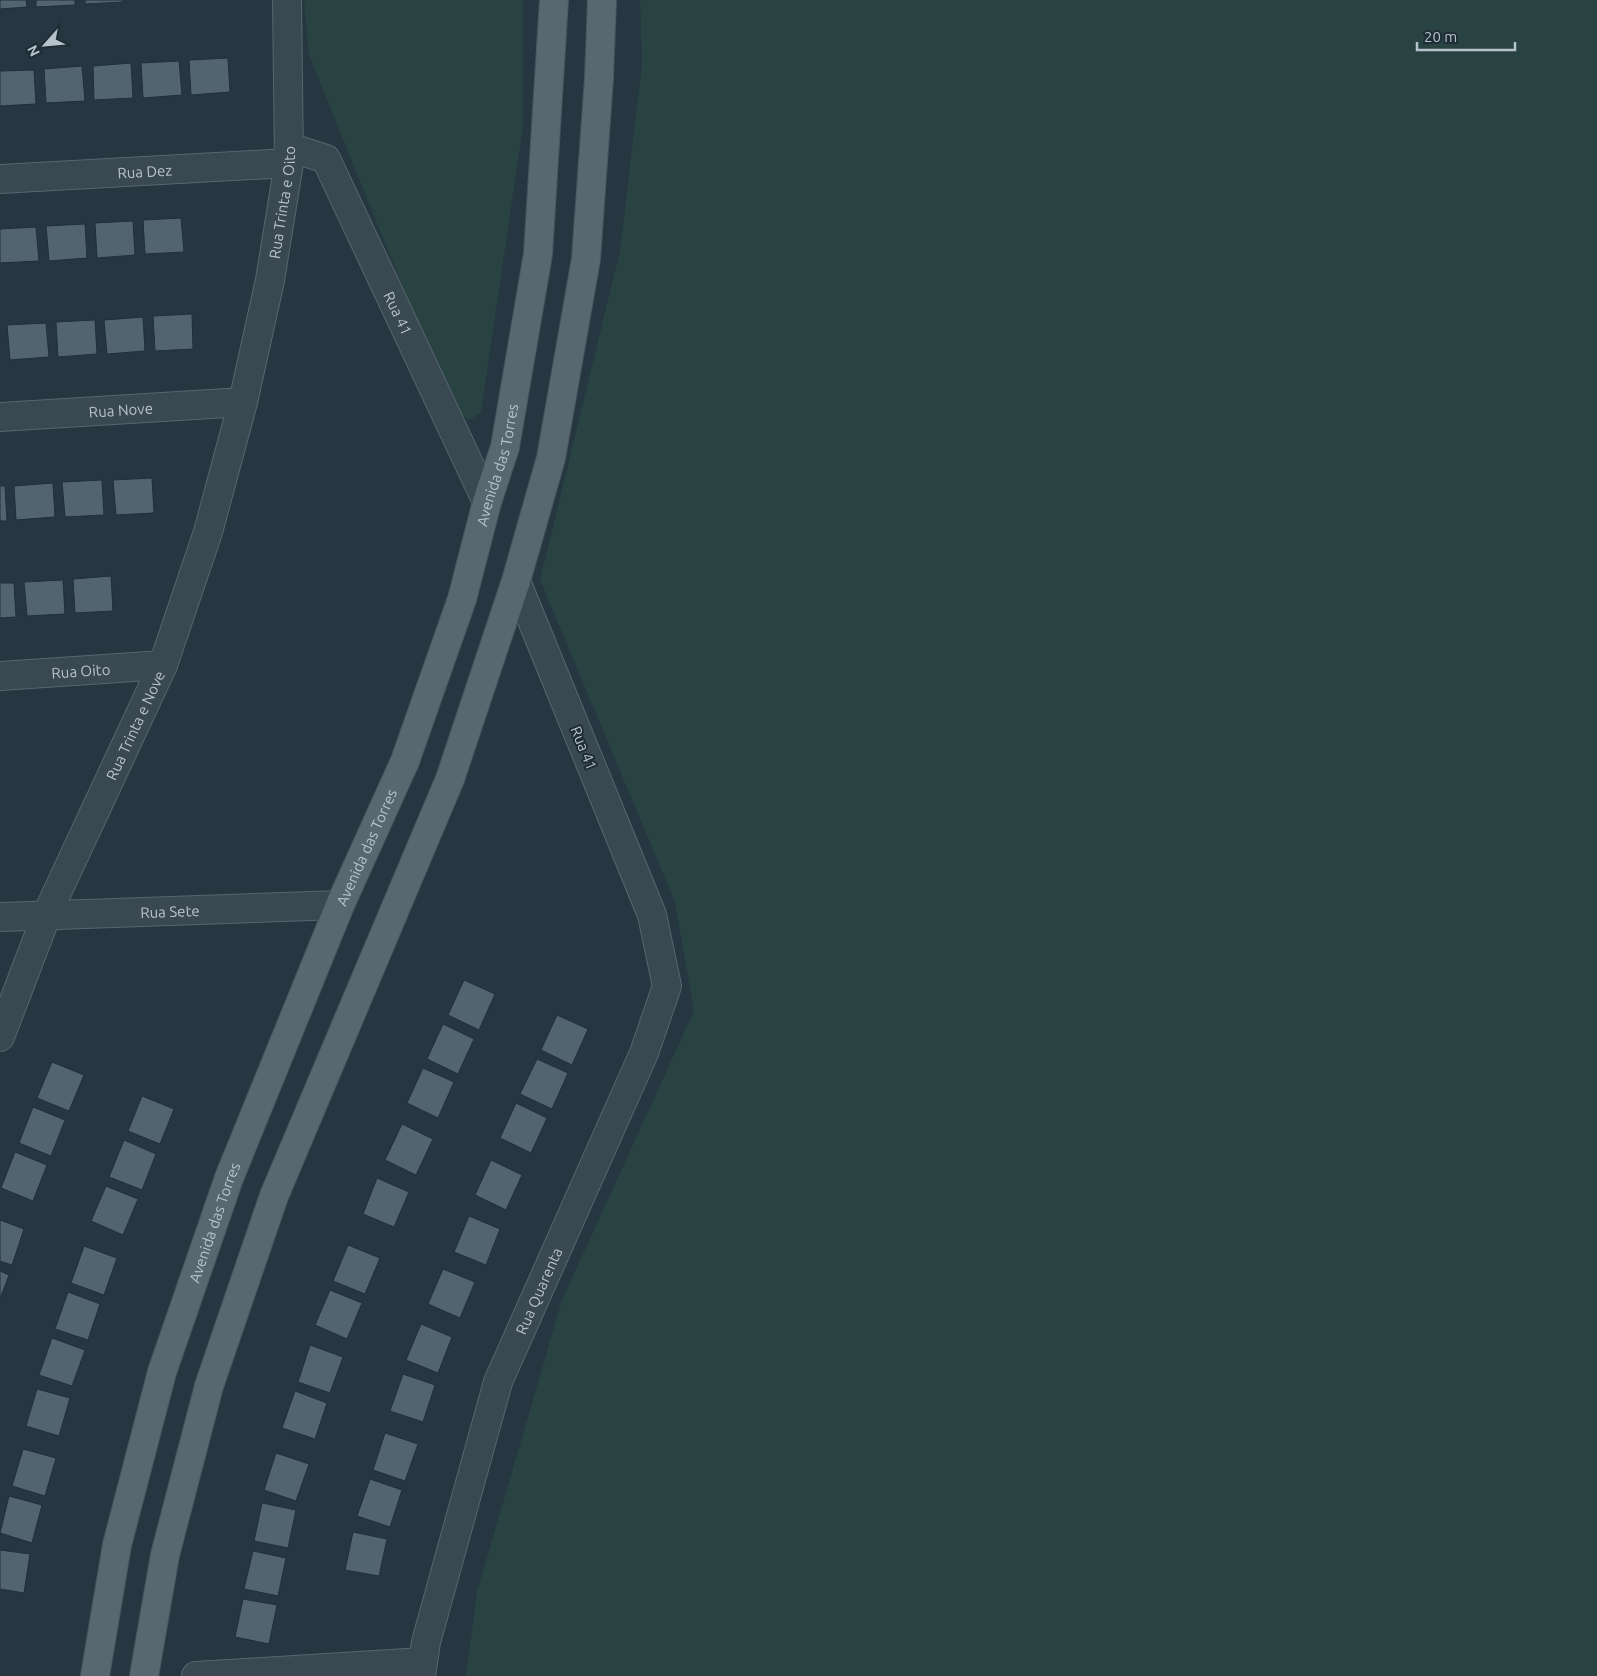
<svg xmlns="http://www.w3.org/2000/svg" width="1597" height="1676" viewBox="0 0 1597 1676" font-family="Ubuntu,sans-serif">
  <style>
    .green { fill: #284341 }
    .building { fill: #51646f; stroke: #212f39 }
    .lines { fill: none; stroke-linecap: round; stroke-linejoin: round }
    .minor-casing { stroke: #58666f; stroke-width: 30 }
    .major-casing { stroke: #47545e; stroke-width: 30 }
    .minor { stroke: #3a4852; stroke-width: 28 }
    .major { stroke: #586871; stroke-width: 28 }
    .labels { text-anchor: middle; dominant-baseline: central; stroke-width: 4; stroke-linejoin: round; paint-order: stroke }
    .street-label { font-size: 15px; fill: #b7c3cc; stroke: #1f2d37 }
  </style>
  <rect width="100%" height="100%" fill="#263742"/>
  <path class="green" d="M304,0H523V126L481,412L470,420L453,411L309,55Z
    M640,0H1597V1676H466L477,1592L562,1300L694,1011L675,902L540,580L620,251L642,64Z"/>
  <path class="building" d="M0,0H26L27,7L0,9Z
    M36,0H75V5L36,7Z
    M85,0H123V2L85,4Z
    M228,58L230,92L191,95L189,60Z
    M179,61L182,95L143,98L141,63Z
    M131,63L133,98L94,100L93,66Z
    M82,66L85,101L46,103L44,69Z
    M34,70L36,104L0,106V71Z
    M181,218L184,252L145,254L143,220Z
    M133,221L135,255L97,258L95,223Z
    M85,224L87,258L49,261L46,226Z
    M36,227L39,261L0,263V229Z
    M192,314L193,349L155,351L153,316Z
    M143,317L145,351L107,354L104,320Z
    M95,320L97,354L58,357L56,322Z
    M46,323L49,357L10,360L7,325Z
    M152,478L154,513L116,515L113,480Z
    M102,480L104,515L65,517L62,482Z
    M53,483L55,517L16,520L14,486Z
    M0,486H5L7,521H0Z
    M111,576L113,611L75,613L73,579Z
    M63,580L65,614L27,616L24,582Z
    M0,583H14L16,617L0,618Z
    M464,980L495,994L479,1030L448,1015Z
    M557,1015L588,1029L572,1065L541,1050Z
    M443,1024L474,1039L458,1074L427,1059Z
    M537,1059L568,1073L552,1109L520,1094Z
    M52,1062L84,1075L69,1111L37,1098Z
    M423,1068L454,1082L438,1118L407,1103Z
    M142,1096L174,1109L160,1144L128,1131Z
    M516,1103L547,1118L531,1153L500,1138Z
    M33,1107L65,1120L51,1156L19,1143Z
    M402,1124L433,1139L416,1175L385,1160Z
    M124,1140L156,1154L142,1190L109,1177Z
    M15,1152L47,1165L33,1201L1,1188Z
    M491,1160L522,1175L506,1210L475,1195Z
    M377,1178L409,1192L394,1227L363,1214Z
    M106,1186L138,1199L123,1235L91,1221Z
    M469,1216L500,1229L486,1265L454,1252Z
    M0,1220L24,1229L12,1265L0,1261Z
    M348,1245L380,1258L365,1294L333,1281Z
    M84,1246L117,1258L104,1295L71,1283Z
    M443,1269L475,1282L460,1318L428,1304Z
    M0,1271L9,1275L0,1299Z
    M330,1290L362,1303L347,1339L315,1325Z
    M68,1292L100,1304L88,1340L55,1329Z
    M421,1324L452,1337L438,1373L406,1360Z
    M52,1338L85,1350L72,1386L39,1375Z
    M310,1345L343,1357L330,1393L298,1382Z
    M403,1374L435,1385L423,1422L390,1411Z
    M37,1389L70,1398L59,1436L26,1426Z
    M295,1391L327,1403L315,1439L282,1428Z
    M385,1433L418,1444L405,1481L373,1470Z
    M23,1449L56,1458L45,1496L12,1486Z
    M276,1453L309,1464L296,1501L264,1490Z
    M370,1479L402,1490L390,1527L357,1516Z
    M9,1496L42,1505L32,1543L0,1533Z
    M262,1503L296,1510L288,1548L254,1541Z
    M353,1532L387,1539L379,1576L345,1570Z
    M0,1550L30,1554L24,1593L0,1589Z
    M253,1551L286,1558L278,1596L244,1589Z
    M243,1599L277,1605L269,1644L235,1637Z"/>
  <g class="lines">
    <g class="minor-casing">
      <g id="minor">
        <path id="s1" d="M289,147L326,159L487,502"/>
        <path id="s2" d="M0,179L289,163"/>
        <path id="s3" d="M0,417L243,402"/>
        <path id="s4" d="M0,676L163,665"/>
        <path id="s5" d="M0,917L340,905"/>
        <path id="s6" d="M0,1037L47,914L163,665L208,532L243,402L270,280L289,163L287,0"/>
        <path d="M196,1676L423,1662"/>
        <path id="s7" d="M421,1676L426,1642L498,1382L644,1053L667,986L652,915L516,581"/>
      </g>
    </g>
    <g class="major-casing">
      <g id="major">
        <path id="s8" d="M95,1676L117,1545L162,1372L229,1178L340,905L405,761L462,599L487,502L505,447L538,254L554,0"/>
        <path d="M144,1676L165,1555L209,1386L274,1196L450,779L516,581L551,458L586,259L599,78L602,0"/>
      </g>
    </g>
    <use href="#minor" class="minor"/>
    <use href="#major" class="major"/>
  </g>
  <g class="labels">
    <g class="street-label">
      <text stroke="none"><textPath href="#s2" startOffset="145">Rua Dez</textPath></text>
      <text stroke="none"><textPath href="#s6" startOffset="885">Rua Trinta e Oito</textPath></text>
      <text stroke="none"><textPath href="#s1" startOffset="209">Rua 41</textPath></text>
      <text stroke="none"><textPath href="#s3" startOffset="121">Rua Nove</textPath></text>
      <text stroke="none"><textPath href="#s8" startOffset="1280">Avenida das Torres</textPath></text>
      <text stroke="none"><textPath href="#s4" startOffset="81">Rua Oito</textPath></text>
      <text stroke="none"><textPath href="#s6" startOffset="340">Rua Trinta e Nove</textPath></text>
      <text transform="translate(584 748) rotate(68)">Rua 41</text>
      <text stroke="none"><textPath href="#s8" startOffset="875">Avenida das Torres</textPath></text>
      <text stroke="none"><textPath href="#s5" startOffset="170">Rua Sete</textPath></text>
      <text stroke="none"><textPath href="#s8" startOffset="470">Avenida das Torres</textPath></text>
      <text stroke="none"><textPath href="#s7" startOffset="404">Rua Quarenta</textPath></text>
    </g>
  </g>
  <g transform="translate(45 45) rotate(243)" stroke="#1f2d37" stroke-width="4" paint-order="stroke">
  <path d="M0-4L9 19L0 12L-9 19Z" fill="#b7c3cc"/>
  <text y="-8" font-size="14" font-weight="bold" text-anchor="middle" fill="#b7c3cc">N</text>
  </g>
  <path d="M1417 42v8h98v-8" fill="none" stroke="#b7c3cc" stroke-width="2.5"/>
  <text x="1424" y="42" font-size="15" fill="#b7c3cc" stroke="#1f2d37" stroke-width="4" paint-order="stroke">20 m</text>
</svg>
